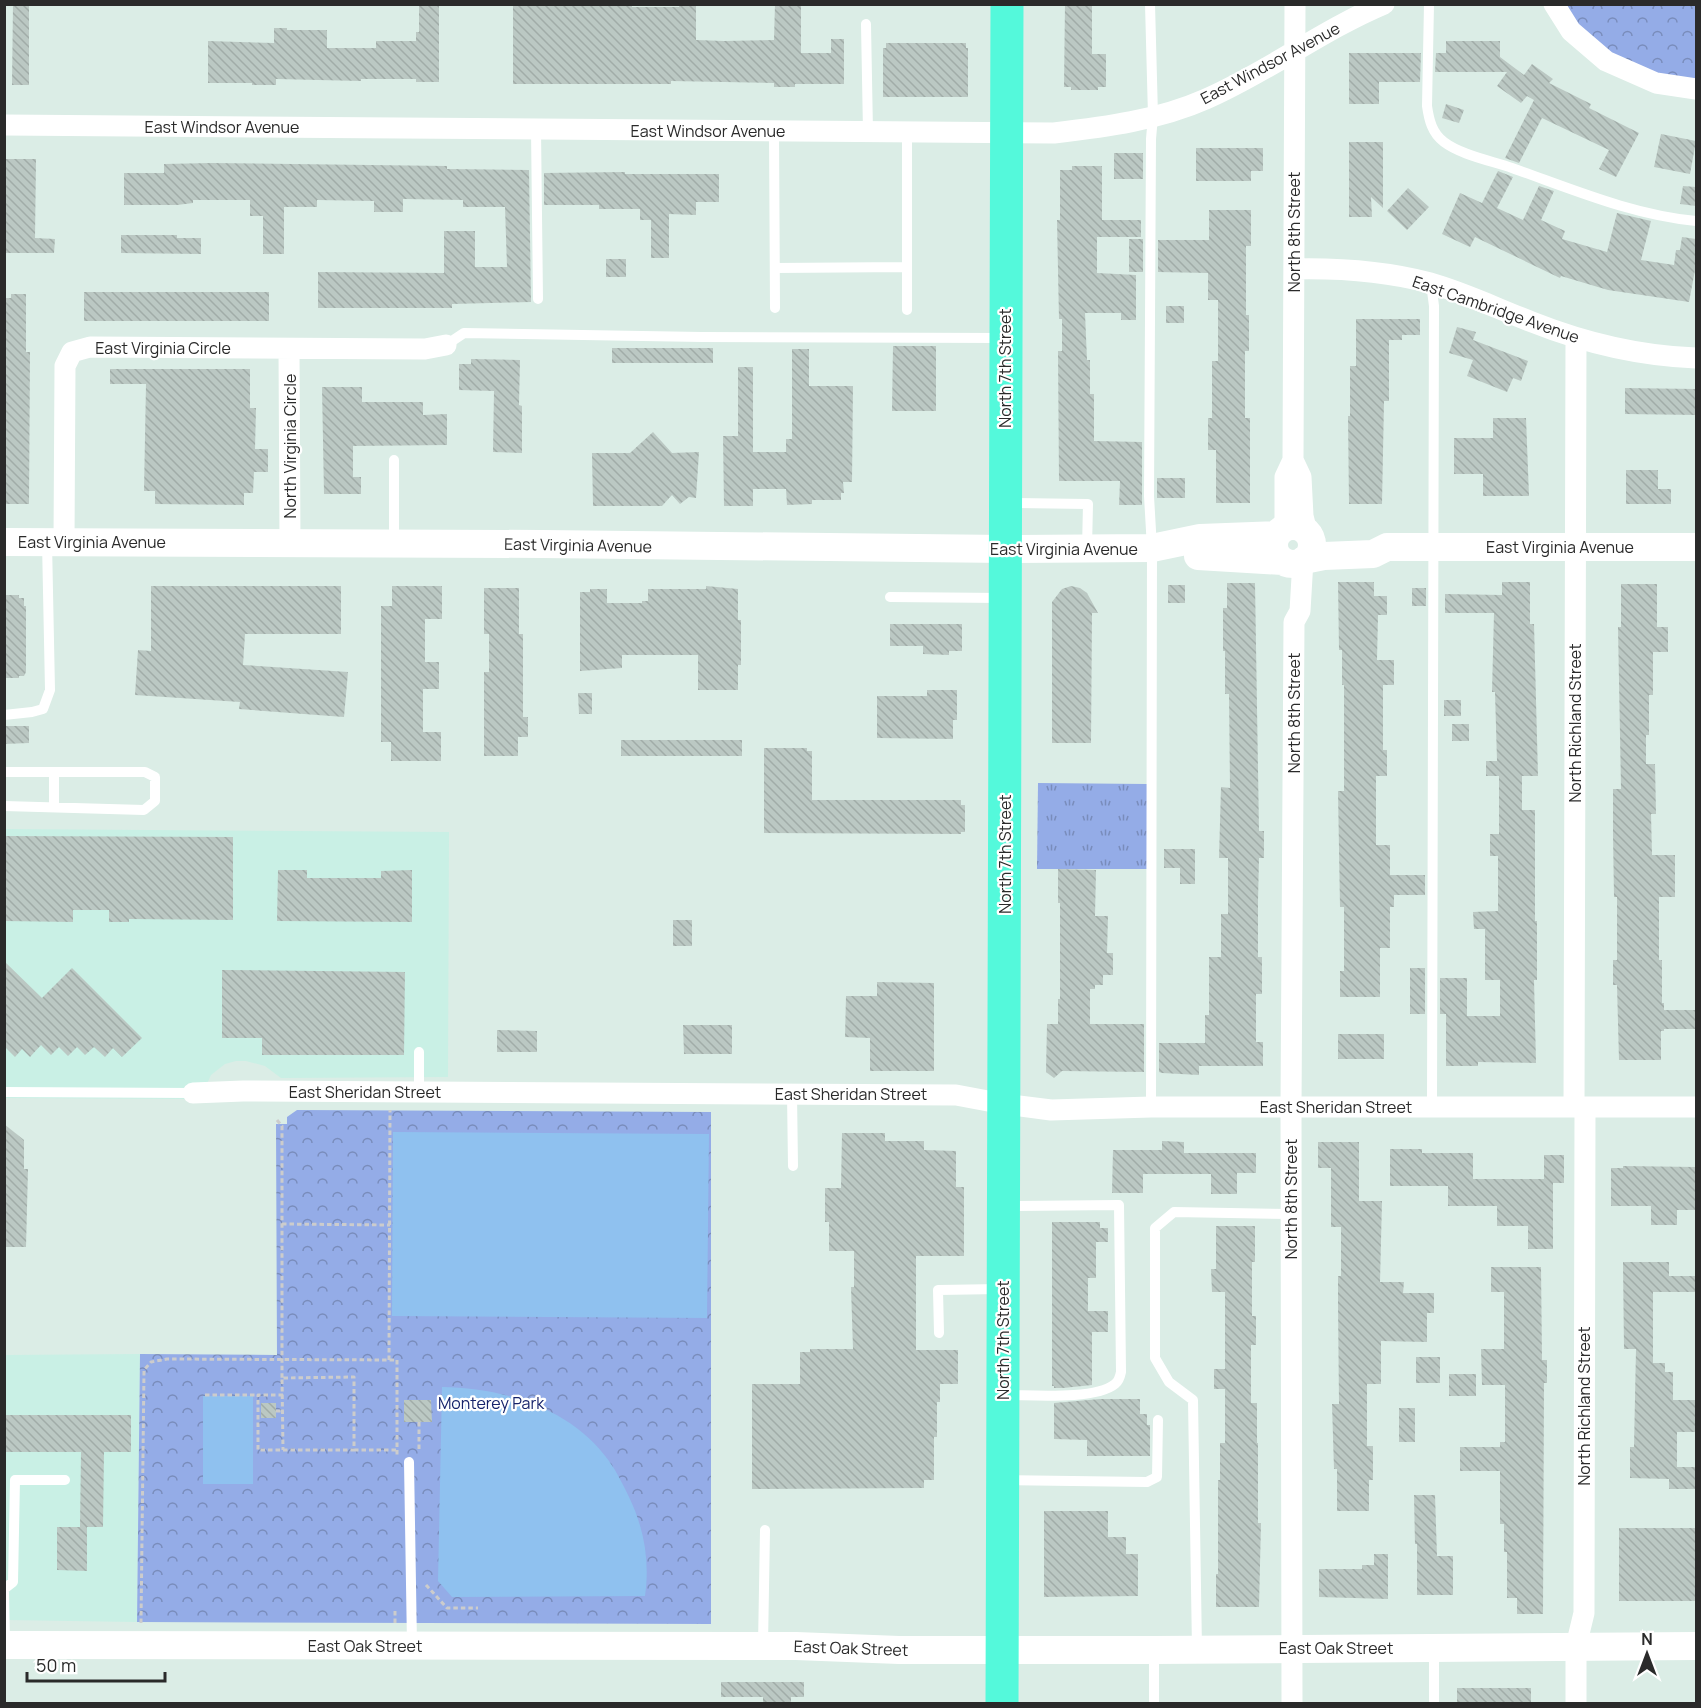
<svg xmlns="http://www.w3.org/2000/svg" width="1701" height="1708" viewBox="0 0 1701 1708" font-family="Manrope,sans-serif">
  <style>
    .education { fill: #c9f0e5 }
    .grass { fill: url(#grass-tufts) }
    .park { fill: url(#park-crowns) }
    .pitch { fill: #8fc1ef }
    .building { fill: url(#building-back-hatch) }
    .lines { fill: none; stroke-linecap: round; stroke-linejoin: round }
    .path { stroke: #ccc; stroke-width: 3; stroke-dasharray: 4.5 3; stroke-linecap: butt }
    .lane { stroke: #fff; stroke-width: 10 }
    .street { stroke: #fff; stroke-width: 21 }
    .secondary { stroke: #fff; stroke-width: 28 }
    .primary { stroke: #54f9db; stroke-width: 33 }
    .labels { text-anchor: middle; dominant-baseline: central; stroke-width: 4.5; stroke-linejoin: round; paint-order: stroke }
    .street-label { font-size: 16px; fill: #2a2a2a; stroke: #fff }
    .park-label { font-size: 16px; fill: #16236b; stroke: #fff }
  </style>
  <defs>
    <pattern id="grass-tufts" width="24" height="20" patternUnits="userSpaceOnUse" patternTransform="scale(1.5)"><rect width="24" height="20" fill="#94ace7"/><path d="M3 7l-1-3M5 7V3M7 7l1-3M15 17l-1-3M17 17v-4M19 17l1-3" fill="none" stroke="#798cbb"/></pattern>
    <pattern id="park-crowns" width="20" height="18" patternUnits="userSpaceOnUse" patternTransform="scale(1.5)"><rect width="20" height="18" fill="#94ace7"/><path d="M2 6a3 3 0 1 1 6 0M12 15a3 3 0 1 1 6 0" fill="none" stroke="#798cbb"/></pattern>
    <pattern id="building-back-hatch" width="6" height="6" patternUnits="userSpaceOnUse" patternTransform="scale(1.5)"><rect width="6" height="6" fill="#bbc8c3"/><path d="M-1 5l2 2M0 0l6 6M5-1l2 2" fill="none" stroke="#a1aca8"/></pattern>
  </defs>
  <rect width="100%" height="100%" fill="#dbede6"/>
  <path class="education" d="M5,829L449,832L448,1077L281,1078L265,1066L246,1061H236L225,1064L211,1075L206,1086V1099L5,1098Z
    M140,1354L137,1622L5,1620V1355Z"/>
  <path class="grass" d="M1038,783L1147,784V869H1037Z"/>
  <path class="park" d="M1567,5H1696V81C1656,74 1606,63 1578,30C1572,24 1570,12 1567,5Z
    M297,1110L711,1112V1624L137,1622L140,1354L277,1355L276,1124H287V1117Z"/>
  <path class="pitch" d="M393,1132L709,1134L707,1318L392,1316Z
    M442,1387C504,1388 571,1408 609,1461C617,1472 623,1485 629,1497C644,1528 650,1561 645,1596L452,1597L438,1581Z
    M203,1396H253V1484H203Z"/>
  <path class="building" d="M13,4H29V85H12Z
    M419,4H439V82H416V79H361V81L276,79V85H252V83H208V41L274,43V28H287V30H327V48H376V41H416V32H419Z
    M513,4H632V7H679V4H696V40L724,41L774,40L775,4H801V53H831V39H844V84H795V87H774V83L671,81V84H513Z
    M1065,4H1092V54H1106V87H1098V90H1071V87H1064Z
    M1446,41H1500V57L1524,75L1532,64L1553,79L1549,83L1591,104L1589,108L1639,133L1616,177L1599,169L1609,150L1542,118L1519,163L1505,158L1534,100L1527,96L1521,103L1497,86L1507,72H1435L1436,53H1446Z
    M886,43H966V48H968V97H883V48H886Z
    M1349,53H1421L1420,82H1379V104H1349Z
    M1446,104L1464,110L1459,123L1442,118Z
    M1661,134L1696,141L1690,174L1654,167Z
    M1349,142H1383V208L1371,197L1372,217H1349Z
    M1196,148H1263V171H1251V181H1196Z
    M1114,153H1143V179H1114Z
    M4,159H36L35,238L55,239L54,253H4Z
    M211,163L447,166V169L529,170L531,302L452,304V308H318V272L444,273V231H475V267H507L505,207H463V200L403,199V212H374V201L317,200V207H284V254H263V216H250V200H193V203L177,205H124V173H164V164Z
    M1072,166H1102V220H1141V237H1097V273L1136,275V320H1121V313H1085L1087,360H1090V394H1094V441L1142,442V505H1119L1120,481H1059L1058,351H1062V319H1059L1057,220H1060V170H1072Z
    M1498,171L1513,177L1497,208L1523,220L1539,186L1554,191L1541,220L1565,231L1562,239L1607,252L1617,213L1651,221L1641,260L1674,265L1676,250H1680L1682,237L1696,239V265L1689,302L1608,290L1561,276L1560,278L1475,237L1470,247L1442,234L1460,193L1482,203Z
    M625,172V174H719V202H696V215L669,214V258H651V220H640V209H599V205H544V173Z
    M1683,186L1696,187V206L1680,204Z
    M1408,188L1429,207L1407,230L1387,211Z
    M1209,210H1251V246H1246V315H1249V351H1245V418H1250V503H1216V450H1208V418H1212V361H1218V300H1208V273L1158,272V240H1209Z
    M121,235H177V238H201V254L121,253Z
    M1129,239H1143V272H1129Z
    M606,259H626V277H606Z
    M84,292H269V321H84Z
    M11,294H26V352H30L29,504H4V298H11Z
    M1166,306H1184V323H1166Z
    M1356,319H1420V335H1402V340H1389V401H1384L1382,504H1349L1348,416H1350V366H1356Z
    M1457,327L1476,332L1473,340L1528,361L1521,381L1513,378L1507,392L1467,376L1473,360L1449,353Z
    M893,346H936V411H892Z
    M612,348H713V363H612Z
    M792,349H809V386H853L852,482H843L844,493H841V500H812V504L787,505L786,489H753V506H724L723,436H738V367H753V452H786V439H792Z
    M471,359L520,360L519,405L522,406V453L493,452L494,391L459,390V364H471Z
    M110,369H250V408H256L255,449H268V472H254L253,493H244V505L155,504V491H144L146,384H110Z
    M322,387H362V402H423V415L447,414V445L353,446V477H361V494H324Z
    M1625,388L1696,389V415L1625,414Z
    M1493,418H1526L1529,496H1483V474H1454V438H1493Z
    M653,432L672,453L699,452L696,498L689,497L680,504L672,495L662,506H593L592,453H630Z
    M1626,470H1658V489H1671V504H1626Z
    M1157,478H1185V498H1157Z
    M1338,582H1374V596H1387V615H1378L1377,660H1394V685H1383V750H1387V776H1376V845H1390V875H1425V895H1394V907H1390V948H1380V997H1340V971H1344V907H1340L1338,791H1344V685H1342V650H1339Z
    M1502,582H1530V624H1534L1538,776H1522V810H1535V921H1537V980H1534L1536,1063L1478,1062V1066H1446V1014H1440V978H1467V1016H1500V980H1485V929H1474L1473,912L1498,911V856H1490V834H1499V776H1486V761H1497L1495,692H1492L1494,613H1445V594L1502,595Z
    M1227,583H1255L1259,831H1264V858H1259L1258,901V957H1262V994H1256V1042H1263V1066H1199V1075L1162,1073L1159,1072V1043H1205V1015H1209V957H1221V914H1228V858H1219L1221,787L1230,788L1229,694H1225V651H1223V608H1227Z
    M1621,584H1657V627H1668V652H1653V695H1649V735H1646V764H1655L1656,814H1651L1652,855H1675V897H1659V960H1662V1003H1664V1010H1696V1029H1664V1031H1661V1060H1619L1617,985H1613V960H1617V897H1614L1613,834V789H1621L1618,627H1621Z
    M1168,585H1185V603H1168Z
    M151,586H341V634H245L243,665L348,672L344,717L239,709L240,702L135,695L138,650L151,651Z
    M392,586H442V619H425V662H439V689H423V732H441V761H391V742H381V606H392Z
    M706,586L738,589V620H741V665H738V690H698V655H622V668L580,671V592H590V589H607V603H642V601H648V589H706Z
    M1071,586L1080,588L1087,593L1098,613H1092L1091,743H1052V602L1062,589Z
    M484,588H519V634H523V717H528V737H518V756H484V672H489V634H484Z
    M1412,588H1426V606H1412Z
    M4,595H19V598H24V606H26V672L24,676H19V678H4Z
    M890,624H962V651H949V655L923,654V646H890Z
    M927,690H957V720H953V739L877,738V696H927Z
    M578,693H592V714H579Z
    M1444,700H1461V716H1444Z
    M1452,724H1469V741H1452Z
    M4,726H29V743L4,744Z
    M621,740H742V756H621Z
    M764,748H807V751H812V800H961V805H965V832H961V834L764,833Z
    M4,836L233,837V920L129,919V922H109V910H73V922L4,921Z
    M1164,849H1195V884H1180V868H1164Z
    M1058,869L1096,870L1095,916H1108L1107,953H1113V975H1103V985H1095V989H1090V1024H1144V1072L1062,1071L1054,1078L1046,1072L1047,1024H1058V999H1060V903H1058Z
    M278,870H307V878H381V871L412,870V922L277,921Z
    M673,920H692V946H673Z
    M4,961L42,998L72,968L142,1038L122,1057L113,1048L105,1057L94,1047L85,1055L77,1047L68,1056L59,1047L51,1055L41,1045L30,1057L22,1049L15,1057L4,1046Z
    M1410,968H1425V1014H1410Z
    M222,970L405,972L404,1055H262V1038H222Z
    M877,982L934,983V1071H870V1038L845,1037L846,996H877Z
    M683,1025H732V1054H684Z
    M497,1030L537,1031V1052H497Z
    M1338,1034H1384V1059H1338Z
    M4,1124L24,1140V1169H28L26,1247H4Z
    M842,1133H885V1141H924V1150L956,1151V1187H964V1256H916V1350H958V1384H940V1402H937V1437H934V1480H924V1488L752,1489V1384H800V1352H810V1349H853L851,1287H854V1251H829V1222H825V1188H841Z
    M1162,1141L1184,1142V1153H1256V1173H1237V1194H1211V1174H1143V1193H1112L1113,1150H1162Z
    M1318,1142H1359V1201H1382L1380,1282H1404L1403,1293H1434V1313H1427V1342L1381,1341V1384H1367V1446H1373V1480H1369V1511H1337V1469H1334L1332,1404H1339L1338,1303V1276H1341V1227H1331V1168H1318Z
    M1390,1149H1422V1153H1473V1179H1544V1155H1564V1183H1553V1249H1528V1226H1497V1206H1448V1186H1390Z
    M1623,1166L1696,1167V1210H1677V1225H1651V1206H1611V1168H1623Z
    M1052,1222H1100V1228H1108V1242H1096V1278H1088V1311H1108V1332H1092V1385L1063,1388H1054V1386H1052Z
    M1216,1226H1255V1262H1252V1316H1256V1345H1251V1403H1257V1443H1258V1523H1261L1259,1607H1216V1574H1218V1480H1220V1443H1225V1389H1214V1369H1225V1292H1212L1211,1269H1216Z
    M1623,1262H1669V1276H1696V1292H1653V1363H1665V1372H1673V1400H1696V1432H1677V1467H1696V1489H1669V1479L1630,1478V1447H1634L1636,1349H1624Z
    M1491,1267H1541L1542,1360H1547V1383H1544L1543,1614H1517V1598H1507V1552H1504V1524H1500V1471H1460V1447H1500V1442H1505V1385H1482L1481,1349H1504V1292H1491Z
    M1416,1357H1440V1383H1416Z
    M1449,1374H1476V1396H1449Z
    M1100,1399H1140V1414H1147V1425H1150V1456H1087V1440L1054,1439V1403Z
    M404,1400H431L432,1422H404Z
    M261,1403H276V1418H261Z
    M1399,1408H1415V1442H1399Z
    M4,1415H131V1452H104L103,1527H80L81,1452H4Z
    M1414,1495H1435L1437,1556H1453V1595H1417V1544H1415Z
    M1044,1511H1108V1537H1126V1554H1138V1596L1044,1597Z
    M57,1527H87V1571L57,1570Z
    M1619,1528H1696V1601H1619Z
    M1374,1554H1388V1599L1319,1597V1569H1362V1565H1374Z
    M721,1682H804V1697H791V1704H763V1697H721Z
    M1457,1688H1531V1704H1457Z"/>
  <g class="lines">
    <path class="path" d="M277,1120L282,1126V1378
      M282,1224L390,1225
      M389,1360L390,1110
      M205,1395H258
      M283,1395H258V1450H354V1377L282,1378L283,1450
      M276,1411H283
      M419,1422V1451
      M354,1450H397
      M426,1585L447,1608H478
      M141,1623L144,1370L151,1362L167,1359L397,1360V1455
      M395,1623V1609"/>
    <path class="lane" d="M1150,4L1153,116L1151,139L1149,496L1152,548L1151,1107
      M1429,4L1427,106C1429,120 1432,133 1444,142C1461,155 1492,161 1512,168C1572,189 1632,215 1696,221
      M866,24L868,132
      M536,129L538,299
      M774,131L775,308
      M907,132V310
      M775,268L907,267
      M1431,283L1434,306L1432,1106
      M446,345L464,333L702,337L1002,338
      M394,460V543
      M1010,503L1088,504L1087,548
      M890,597L1002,598
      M4,715L32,712L43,709L50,690L47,542
      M4,772H145L155,777V801L144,810L4,806
      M54,772V807
      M419,1052V1092
      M4,1092L193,1093
      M792,1094L793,1166
      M939,1333L938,1290L1000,1289
      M1006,1395C1032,1395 1096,1400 1115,1384C1119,1381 1120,1377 1121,1372L1119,1205L1007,1206
      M409,1462L412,1645
      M1006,1480L1147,1482L1157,1477L1158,1420
      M4,1589L13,1582L15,1480H65
      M4,1592L5,1643
      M763,1645L765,1530
      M1197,1649L1193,1400L1169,1382L1155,1358V1228L1174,1212L1291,1214
      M1434,1650V1704
      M1154,1704V1651"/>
    <path class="street" d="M1554,4L1571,31L1606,61L1656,83L1696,89
      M4,125L1054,133C1105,127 1159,120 1206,99C1268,72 1322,30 1384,4
      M1294,269C1340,268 1385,271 1430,283C1465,293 1498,309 1532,322C1585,343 1640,356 1696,358
      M289,349L290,543
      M1293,460L1301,477L1303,516L1307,532
      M1280,531L1285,521V477L1293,460L1295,4
      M64,542L65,366L72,352L90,347L425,349L446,345
      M193,1093L243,1091L956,1095L1004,1104L1051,1110L1151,1107H1696
      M1574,1107L1576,338
      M1292,1704L1291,1107L1294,622L1300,611L1303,560
      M1576,1704V1646L1584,1613L1585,1107"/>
    <path class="secondary" d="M1274 545a19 19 0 1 1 38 0a19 19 0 1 1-38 0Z
      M4,542L542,544L1006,549L1152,548L1200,538L1277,535
      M1198,556L1283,561
      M1304,560L1324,556L1373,554L1387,547H1696
      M4,1645L796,1646L899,1650H1154L1696,1646"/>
    <path class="primary" d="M1002,1704L1007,4"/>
  </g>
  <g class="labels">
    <g class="street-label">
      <text transform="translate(1270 63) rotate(-28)">East Windsor Avenue</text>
      <text x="222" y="127">East Windsor Avenue</text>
      <text x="708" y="131">East Windsor Avenue</text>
      <text transform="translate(1294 232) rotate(-90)">North 8th Street</text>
      <text transform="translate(1496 309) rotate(19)">East Cambridge Avenue</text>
      <text x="163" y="348">East Virginia Circle</text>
      <text transform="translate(1005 368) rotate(-90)">North 7th Street</text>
      <text transform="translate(290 446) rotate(-90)">North Virginia Circle</text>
      <text x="92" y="542">East Virginia Avenue</text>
      <text transform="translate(578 545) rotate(1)">East Virginia Avenue</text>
      <text x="1560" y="547">East Virginia Avenue</text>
      <text x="1064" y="549">East Virginia Avenue</text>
      <text transform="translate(1294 713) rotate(-90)">North 8th Street</text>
      <text transform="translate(1575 723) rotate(-90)">North Richland Street</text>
      <text transform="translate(1005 854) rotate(-90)">North 7th Street</text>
      <text x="365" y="1092">East Sheridan Street</text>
      <text x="851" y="1094">East Sheridan Street</text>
      <text x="1336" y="1107">East Sheridan Street</text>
      <text transform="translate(1291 1199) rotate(-90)">North 8th Street</text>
      <text transform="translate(1003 1340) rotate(-90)">North 7th Street</text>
      <text transform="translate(1584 1406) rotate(-90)">North Richland Street</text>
      <text x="365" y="1646">East Oak Street</text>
      <text transform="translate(851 1648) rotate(2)">East Oak Street</text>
      <text x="1336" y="1648">East Oak Street</text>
    </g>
    <g class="park-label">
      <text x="491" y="1403">Monterey Park</text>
    </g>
  </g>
  <rect width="1701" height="1708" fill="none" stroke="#2a2a2a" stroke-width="12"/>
  <g transform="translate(1647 1654)" stroke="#ffffff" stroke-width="4.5" paint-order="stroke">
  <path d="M0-4.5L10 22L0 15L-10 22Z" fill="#2a2a2a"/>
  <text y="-9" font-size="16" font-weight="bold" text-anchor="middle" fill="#2a2a2a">N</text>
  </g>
  <path d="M27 1672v9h138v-9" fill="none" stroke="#2a2a2a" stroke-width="3"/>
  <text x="36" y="1672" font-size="18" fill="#2a2a2a" stroke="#ffffff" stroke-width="4.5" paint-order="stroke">50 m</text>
</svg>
